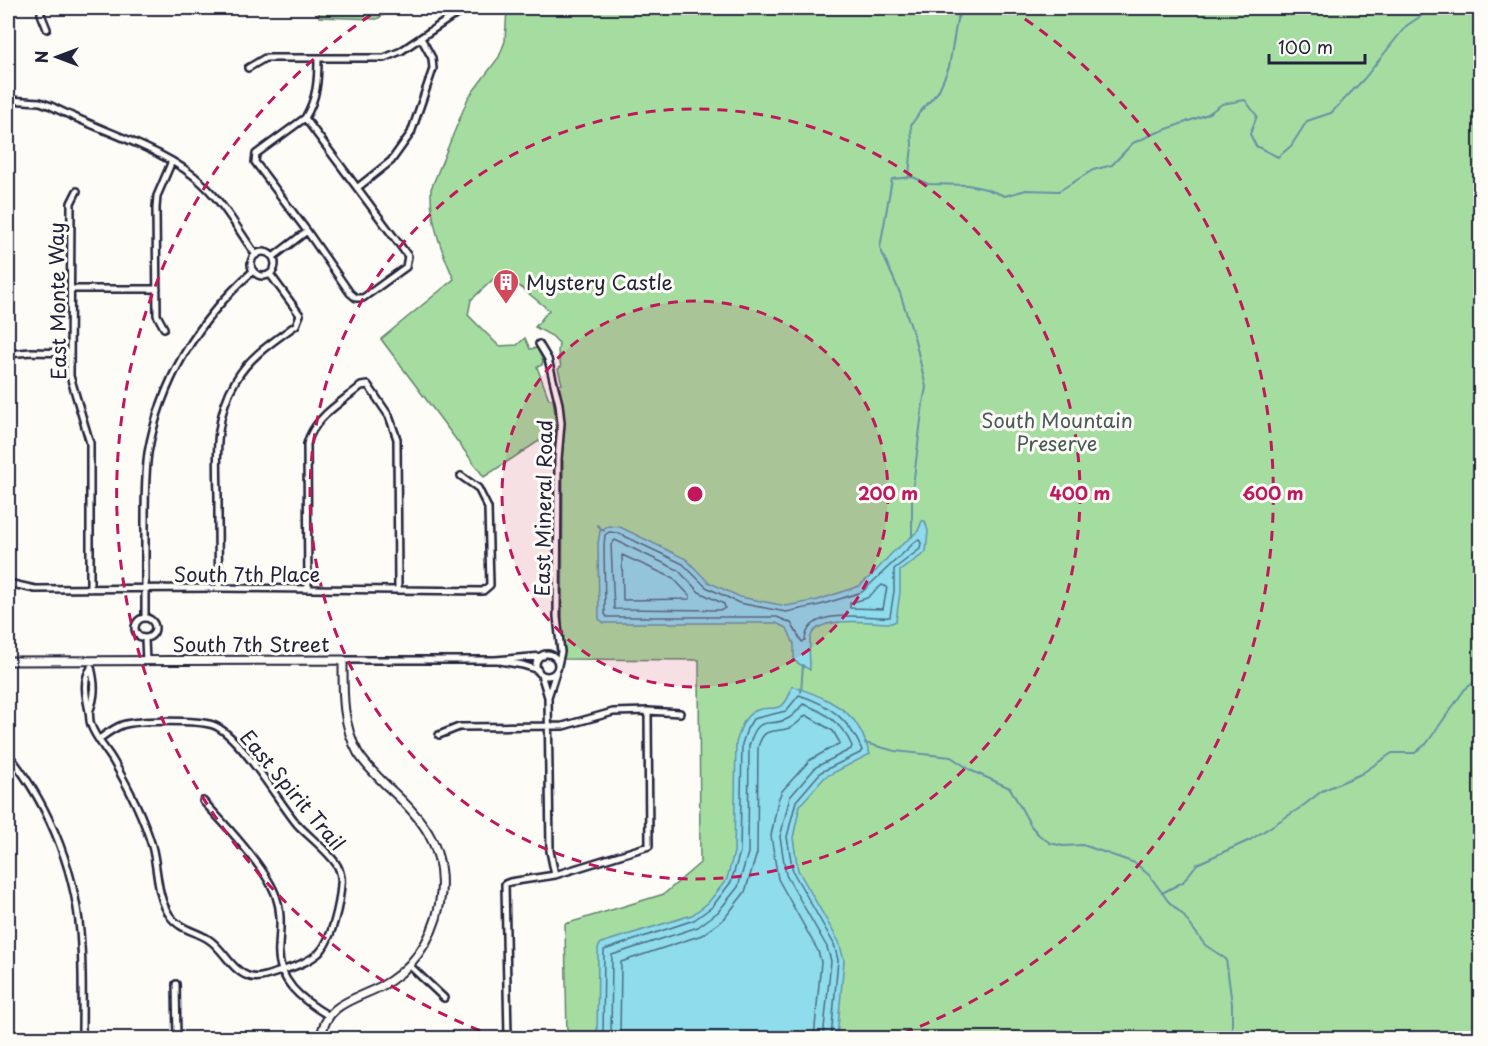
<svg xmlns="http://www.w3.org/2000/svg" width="1488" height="1046" viewBox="0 0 1488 1046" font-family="'Playpen Sans',sans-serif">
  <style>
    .green { fill: #a5dda1; stroke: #64806e; stroke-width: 1.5 }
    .water { fill: #8edcec; stroke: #6392a5; stroke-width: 1.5 }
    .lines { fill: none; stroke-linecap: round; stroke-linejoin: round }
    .shore { stroke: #4d6c82; stroke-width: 1.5 }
    .stream { stroke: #6392a5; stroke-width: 2 }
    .minor-casing { stroke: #22223b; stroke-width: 10 }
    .tertiary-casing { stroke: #22223b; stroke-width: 11 }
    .minor { stroke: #fdfcf7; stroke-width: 5 }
    .tertiary { stroke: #fdfcf7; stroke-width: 7 }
    .ring { fill: none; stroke: #c2185b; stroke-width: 3; stroke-dasharray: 10 8 }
    .labels { text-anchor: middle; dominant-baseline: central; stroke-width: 6; stroke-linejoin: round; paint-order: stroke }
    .poi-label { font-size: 20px; fill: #22223b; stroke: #fdfcf7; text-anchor: start }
    .street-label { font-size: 20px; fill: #22223b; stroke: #fdfcf7 }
    .park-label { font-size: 20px; fill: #495a5a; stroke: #fdfcf7 }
    .centre { fill: #c2185b; stroke: #fdfcf7; stroke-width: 3 }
    .ring-label { font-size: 18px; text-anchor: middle; font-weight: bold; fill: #c2185b; stroke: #fdfcf7; stroke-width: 6; stroke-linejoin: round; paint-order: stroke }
  </style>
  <rect width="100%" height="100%" fill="#fdfcf7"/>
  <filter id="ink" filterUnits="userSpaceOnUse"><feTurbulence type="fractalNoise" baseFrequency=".0167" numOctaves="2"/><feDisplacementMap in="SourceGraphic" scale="12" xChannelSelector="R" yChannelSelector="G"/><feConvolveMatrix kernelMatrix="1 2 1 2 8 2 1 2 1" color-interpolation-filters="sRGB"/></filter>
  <g filter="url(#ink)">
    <path class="green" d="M319,8H394L377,19L319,17Z
      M507,8H1480V1038H567L565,924L664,894L700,863L699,660L562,659L563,461H562C563,435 564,412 557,386L562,384L558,369L561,367L558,352L559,343L552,336L535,327L549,310L503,273H500L471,300L468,315L499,346L517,345L525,338L530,349L537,348L543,360L542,365L537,367L549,399H553C557,420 556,438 553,460H548V435L484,477L381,339L454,279C441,250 430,221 431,189L468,98L499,57L505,41Z"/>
    <path class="water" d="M922,521H925L928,531L926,552L900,571V592L896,621L892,623C873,623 818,615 811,636C808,646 810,660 810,670L794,661V644L787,628L776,623H604L599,619L598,544L600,531L608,526L620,527L686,559L708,582L740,597L786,606L818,600L859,586L874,573L891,554L918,531Z
      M792,686C815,694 847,705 859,728C864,736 867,746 870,754L825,777L800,805L793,838L798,870L839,942L844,960L837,1038H597L598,948L601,943L692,915L708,903L727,879L734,852L736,743C739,734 741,723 748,716C766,698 783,723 792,686Z"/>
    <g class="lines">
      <path class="shore" d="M609,532L618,533L683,564L706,587L739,603L786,612L820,605L862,592L916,541L919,540L921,543L920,549L894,569V591L890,617C866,619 808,605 805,640L802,642L791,623L777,617H607L605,614L604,545L605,535Z
        M615,540L678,570L699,592L724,604L725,608L722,610L614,609L611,545Z
        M622,555L673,578L690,596V599L623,600Z
        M882,585L887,587L883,609L850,608V603L867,598Z
        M603,1038L604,950L694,920L712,907L731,882L740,852L742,744L747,729L753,719L786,711L799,695C830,705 849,719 862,750L860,753L821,772L796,801L787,837L793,872L834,944L838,960L831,1038
        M611,1038L612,955L698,927L718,912L738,887L748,853L749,746C759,711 768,730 789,718C795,715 799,708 803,704C825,711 844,726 852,746L851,749L816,767L790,797L780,837L786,875L827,947L831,961L823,1038
        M620,1038L621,962L702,935L724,919L745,892L757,853L758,747C765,725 772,734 790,728C797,725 801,719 806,715L833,731L840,743L810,760L782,791L778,800L771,836L778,879L818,951L821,962L814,1038"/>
      <path class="stream" d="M196,11L206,8
        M909,176L912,145L911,125L920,112L938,92L949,67L957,20L962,8
        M597,525L604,531
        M912,537V495L923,403L926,387L915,340L900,293L880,248L892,179L913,177L928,184L968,185L986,189L1005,196L1026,190L1059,191L1093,170L1112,165L1133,143L1156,133L1208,114L1222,104L1245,100L1257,116L1250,134L1256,146L1278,157L1291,146L1307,121L1331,113L1364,79L1406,26L1433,8
        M801,692L803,665
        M865,743L895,751L951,757L972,771L1010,788L1031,826L1039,835L1050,843L1063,846L1083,845L1135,863L1150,876L1168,901L1183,915L1205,945L1226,959L1232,1004V1038
        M1162,893L1183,882L1197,864L1250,840L1300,808L1322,791L1361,774L1392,753H1415L1427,743L1465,689L1480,678"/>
      <g class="minor-casing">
        <path id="minor" d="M41,8V14L47,29
          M248,68L265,58H318
          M8,100L40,102L51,106C98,131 166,148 203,184C224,204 239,231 256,255
          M305,118L256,154L255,162L307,231
          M357,188L391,161L411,133L433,69L432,58L421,38
          M77,191L71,203L70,376L90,443V589
          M251 264a12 12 0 1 1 24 0a12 12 0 1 1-24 0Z
          M273,257L307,231L350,293L356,298H363L406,267L408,256L305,118C317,98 318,81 318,58H384L401,51L450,18L467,10L483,9
          M71,289H157
          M164,328L157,315L156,208L157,196L172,161
          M539,344L548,359L559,404L561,423L558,459L557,617L561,652L558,665
          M8,354L31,352L70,353
          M8,583L35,589L219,588L483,591L490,585L488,508L478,488L461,476
          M219,588C218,558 218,527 218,496C217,456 214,416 236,380C250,356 274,341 296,325L300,315L270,274
          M308,589L307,444C314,417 341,403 361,386L368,385L389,416L397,439L398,590
          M135 628a10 10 0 1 1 20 0a10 10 0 1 1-20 0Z
          M145,618C145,586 145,554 145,522C145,499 145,476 148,453C161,380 198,320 253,271
          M145,639L146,661
          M536 665a11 11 0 1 1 22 0a11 11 0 1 1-22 0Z
          M343,660H495L543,656
          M500,661L523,665L538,670
          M91,668C82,680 86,697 89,711C90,716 89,720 91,725C95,737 105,748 112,759C128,786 143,816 152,846C158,868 156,896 170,916C179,929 195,931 208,939C223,948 231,970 248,976C258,980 268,975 278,972C293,967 307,963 319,953C332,940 340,903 341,884C342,879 340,871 338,867C332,854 308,836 297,824C278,801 239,734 213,725C198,720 137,720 122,725C114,728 106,734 99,739
          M541,674L548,697
          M89,712C96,696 95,683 91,667
          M439,735L459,727L563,726L613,712L648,711L680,713
          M8,754C51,807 78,877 81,946C83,976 82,1008 82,1038
          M203,801C224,823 266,868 276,896C282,913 280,928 279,946C276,981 302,1000 329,1016
          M555,875L550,851L548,697L556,672
          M409,965L444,998
          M176,984L177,1038
          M508,1038L505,884L510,882L555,875L649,846L648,711"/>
      </g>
      <g class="tertiary-casing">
        <path id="tertiary" d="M8,661L343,660C343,692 342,724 358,753C366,766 378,777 388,787C421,817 445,845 441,893C438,928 420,961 390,981C364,999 325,999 321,1038"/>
      </g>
      <use href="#minor" class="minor"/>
      <use href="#tertiary" class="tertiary"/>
    </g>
  </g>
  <circle cx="695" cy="494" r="193" fill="#c2185b" fill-opacity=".12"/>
  <g class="ring">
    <circle cx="695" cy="494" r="193"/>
    <circle cx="695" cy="494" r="385"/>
    <path d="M497 1037A578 578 0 0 1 380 9M1010 9A578 578 0 0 1 893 1037"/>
  </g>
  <defs>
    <g id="building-pin" transform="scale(1.35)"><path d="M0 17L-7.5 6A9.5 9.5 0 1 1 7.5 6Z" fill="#d1495b" stroke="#fdfcf7"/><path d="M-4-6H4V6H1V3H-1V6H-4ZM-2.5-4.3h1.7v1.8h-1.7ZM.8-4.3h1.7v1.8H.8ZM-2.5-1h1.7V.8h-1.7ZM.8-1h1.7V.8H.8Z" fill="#fff"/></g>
  </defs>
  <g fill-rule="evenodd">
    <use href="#building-pin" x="506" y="282"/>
  </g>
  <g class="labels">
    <g class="poi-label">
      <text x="526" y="282">Mystery Castle</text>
    </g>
    <g class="street-label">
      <text transform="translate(57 301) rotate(-91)">East Monte Way</text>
      <text transform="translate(543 508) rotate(-89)">East Mineral Road</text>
      <text x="247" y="574">South 7th Place</text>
      <text x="251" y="644">South 7th Street</text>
      <text transform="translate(293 790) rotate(50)">East Spirit Trail</text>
    </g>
    <g class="park-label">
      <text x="1057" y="420">South Mountain<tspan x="1057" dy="23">Preserve</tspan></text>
    </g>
  </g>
  <circle cx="695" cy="494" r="9" class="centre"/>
  <g class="ring-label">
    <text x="888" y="500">200 m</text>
    <text x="1080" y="500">400 m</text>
    <text x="1273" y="500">600 m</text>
  </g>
  <rect width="1488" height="1046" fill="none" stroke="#fdfcf7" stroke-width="30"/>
  <rect x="15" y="15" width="1458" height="1016" fill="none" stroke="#22223b" stroke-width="2" filter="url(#ink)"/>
  <g transform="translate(57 57) rotate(270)" stroke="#fdfcf7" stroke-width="4.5" paint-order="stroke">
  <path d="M0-4.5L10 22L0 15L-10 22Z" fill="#22223b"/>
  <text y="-9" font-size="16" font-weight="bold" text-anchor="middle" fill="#22223b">N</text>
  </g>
  <path d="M1269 54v9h96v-9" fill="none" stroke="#22223b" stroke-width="3"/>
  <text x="1278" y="54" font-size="18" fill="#22223b" stroke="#fdfcf7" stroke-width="4.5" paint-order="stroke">100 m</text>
</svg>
